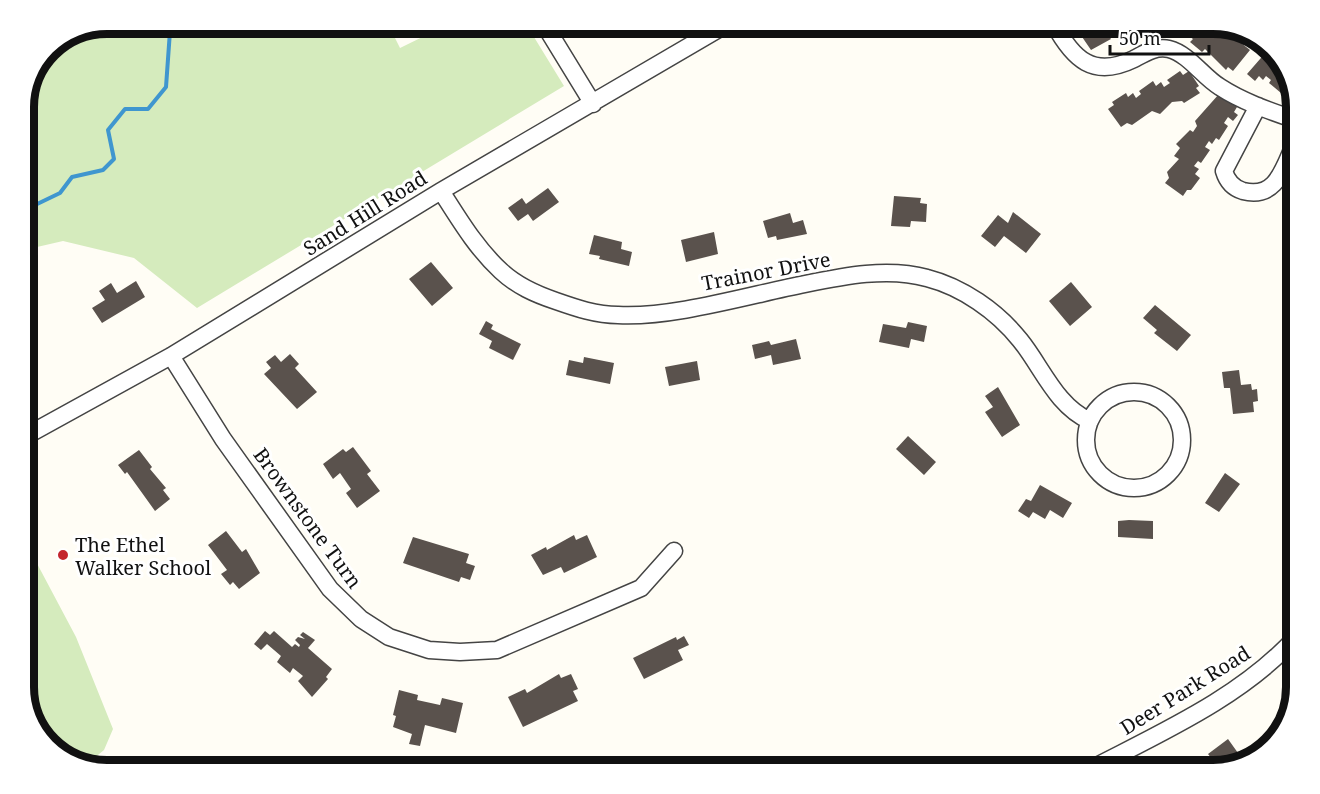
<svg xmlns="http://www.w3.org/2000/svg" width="1320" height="794" viewBox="0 0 1320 794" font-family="'Noto Serif',serif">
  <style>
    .green { fill: #d5ebbd }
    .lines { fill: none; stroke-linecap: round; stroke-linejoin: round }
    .stream { stroke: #3f96cf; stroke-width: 4 }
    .building { fill: #5a524d }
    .minor-casing { stroke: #444; stroke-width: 19 }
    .minor { stroke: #fff; stroke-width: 16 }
    .poi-dot { fill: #c4262e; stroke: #fff; stroke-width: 2 }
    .labels { text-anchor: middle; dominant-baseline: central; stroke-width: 6; stroke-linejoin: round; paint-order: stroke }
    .street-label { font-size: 20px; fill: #111; stroke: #fff }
    .poi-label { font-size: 20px; fill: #111; stroke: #fff; text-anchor: start }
    .rim { fill: none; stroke: #111; stroke-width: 8 }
  </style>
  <rect width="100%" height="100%" fill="#fffdf5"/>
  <path class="green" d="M107,24H388L400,48L449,24H526L564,86L197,308L134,258L63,241L24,250V102L49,48Z
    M24,539L76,637L113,729L104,750L87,764C67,759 45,747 35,728C16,692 24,583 24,539Z"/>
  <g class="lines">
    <path class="stream" d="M24,204L33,206L60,193L72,177L103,170L114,159L108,130L125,109H148L166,87L170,31L191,24"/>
  </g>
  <path class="building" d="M616,24H636L621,33Z
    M1085,24H1138L1139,26L1125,36L1122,32L1117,36L1115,32L1109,36L1111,39L1091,50L1078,31Z
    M1176,24L1219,26L1218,30L1224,35L1227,32L1250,50L1233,71L1228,67L1226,70L1205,49L1202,52L1190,42L1193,39L1186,34L1189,31L1185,28L1182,31L1174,26Z
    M1267,51L1285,65L1292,90L1290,92L1285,88L1281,93L1269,83L1271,80L1266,76L1263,80L1259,76L1255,81L1247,74Z
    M1180,71L1183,75L1189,71L1199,86L1196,88L1200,93L1184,103L1182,101L1172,102L1160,114L1152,111L1132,125L1127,123L1121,127L1108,109L1114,105L1112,102L1126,93L1128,97L1133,93L1136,98L1141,94L1139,91L1153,81L1156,86L1161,82L1164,87L1170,83L1167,80Z
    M1219,94L1237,107L1234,112L1238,115L1233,121L1228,117L1224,123L1228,126L1219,140L1216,138L1212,144L1209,141L1205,147L1210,150L1201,163L1198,161L1194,166L1199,169L1195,174L1200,178L1191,190H1187L1183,196L1165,183L1169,178L1167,172L1179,159L1174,156L1180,148L1176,144L1190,130L1193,132L1197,126L1195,121Z
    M1295,172H1296V206L1288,204Z
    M548,188L559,202L533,221L528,214L518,221L508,208L522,198L526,204Z
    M894,196L921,198L920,203L927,204L926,222L911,221L910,227L891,226Z
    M1013,212L1041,234L1026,253L1004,236L995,247L981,236L998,215L1008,223Z
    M790,213L793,223L803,220L807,234L777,240L776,236L768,238L763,221Z
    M714,232L718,254L686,262L681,240Z
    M594,235L622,242L621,249L632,252L629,266L599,259L600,256L589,254Z
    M431,262L453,288L432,306L409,279Z
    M136,281L145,297L102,323L92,308L105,300L99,291L111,283L117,293Z
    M1071,282L1092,307L1070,326L1049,301Z
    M1155,305L1191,335L1177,351L1154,333L1157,330L1143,318Z
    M486,321L493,325L491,329L521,344L513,360L489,348L492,341L479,334Z
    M908,322L927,326L924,342L911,339L909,348L879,342L883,324L906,328Z
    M796,339L801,359L773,365L771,355L755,359L752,345L769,341L771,345Z
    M290,354L299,364L295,368L317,392L297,409L264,374L271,368L266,362L275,355L281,362Z
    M584,357L614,363L610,384L566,375L569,360L583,363Z
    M697,361L700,380L669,386L665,367Z
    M1239,370L1241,385L1251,384L1252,390L1257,389L1258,401L1253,402L1254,412L1233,414L1230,388H1224L1222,372Z
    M998,387L1020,425L1002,437L985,412L993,407L985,396Z
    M908,436L936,462L924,475L896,449Z
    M353,447L371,471L367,474L380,491L357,508L346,493L351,489L340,473L333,479L323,464L343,449L346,452Z
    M139,450L152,467L150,469L166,488L163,490L170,499L155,511L127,472L125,474L118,465Z
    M1225,473L1240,484L1219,512L1205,503Z
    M1040,485L1072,503L1063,518L1050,510L1045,519L1033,512L1029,518L1018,511L1026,499L1031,501Z
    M1129,520L1153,521V539L1118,537V521Z
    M226,531L242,552L246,549L260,573L239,589L233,582L230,585L221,574L227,570L208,545Z
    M574,535L576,540L587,535L597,557L564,573L561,567L543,575L531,555L546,547L547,550Z
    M413,537L469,554L466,563L475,566L470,580L461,577L459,582L403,563Z
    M265,631L270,635L274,631L292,647L295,644L299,647L300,645L295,640L298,637L305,639L300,635L303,632L315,640L308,648L332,669L326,677L328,679L312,697L298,681L303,676L293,668L290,673L277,662L281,656L267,644L261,650L254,644Z
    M684,636L689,645L678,650L683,660L644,679L633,658L676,637L677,640Z
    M559,674L561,678L571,674L578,689L573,691L578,701L523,727L508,697L525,689L527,693Z
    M399,690L418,695L417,700L440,705L442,698L463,703L456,733L425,725L420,746L409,744L412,734L393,727L396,716L393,715Z
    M1228,739L1238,753L1219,768L1208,754Z"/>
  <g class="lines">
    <g class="minor-casing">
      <path id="minor" d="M544,24L593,104
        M1054,24C1073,59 1093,79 1134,59C1145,53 1156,46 1169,49C1189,54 1203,77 1220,87C1243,102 1270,111 1296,120
        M1258,106L1224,171C1227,181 1233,188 1243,191C1278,200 1284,165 1296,141
        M441,191C459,219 476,248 501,271C517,286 535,294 556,301C576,308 596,315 618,315C673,318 749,295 805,284C844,276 888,267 927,278C962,287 997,311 1020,340C1042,367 1056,406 1090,421
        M171,356L223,439L330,589L361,619L389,637L429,650L460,652L497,650L641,588L674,551
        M1086 440a48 48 0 1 1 96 0a48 48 0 1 1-96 0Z
        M24,437L171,356L441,191L727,24
        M1089,770C1160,733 1242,697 1296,637"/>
    </g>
    <use href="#minor" class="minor"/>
  </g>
  <circle class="poi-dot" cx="63" cy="555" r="6"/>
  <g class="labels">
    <g class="street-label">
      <text transform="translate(365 213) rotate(-32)">Sand Hill Road</text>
      <text transform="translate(766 271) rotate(-11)">Trainor Drive</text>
      <text transform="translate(308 518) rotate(54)">Brownstone Turn</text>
      <text transform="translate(1185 690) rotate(-32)">Deer Park Road</text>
    </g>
    <g class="poi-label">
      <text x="75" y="544">The Ethel<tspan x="75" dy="23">Walker School</tspan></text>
    </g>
  </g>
  <path d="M0 0H1320V794H0ZM107 34H1213A73 73 0 0 1 1286 107V687A73 73 0 0 1 1213 760H107A73 73 0 0 1 34 687V107A73 73 0 0 1 107 34Z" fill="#fff" fill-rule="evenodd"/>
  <path class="rim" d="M107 34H1213A73 73 0 0 1 1286 107V687A73 73 0 0 1 1213 760H107A73 73 0 0 1 34 687V107A73 73 0 0 1 107 34Z"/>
  <path d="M1110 45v9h99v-9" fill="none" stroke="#111111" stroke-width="3"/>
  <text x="1119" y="45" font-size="18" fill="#111111" stroke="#ffffff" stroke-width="4.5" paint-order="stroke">50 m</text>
</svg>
